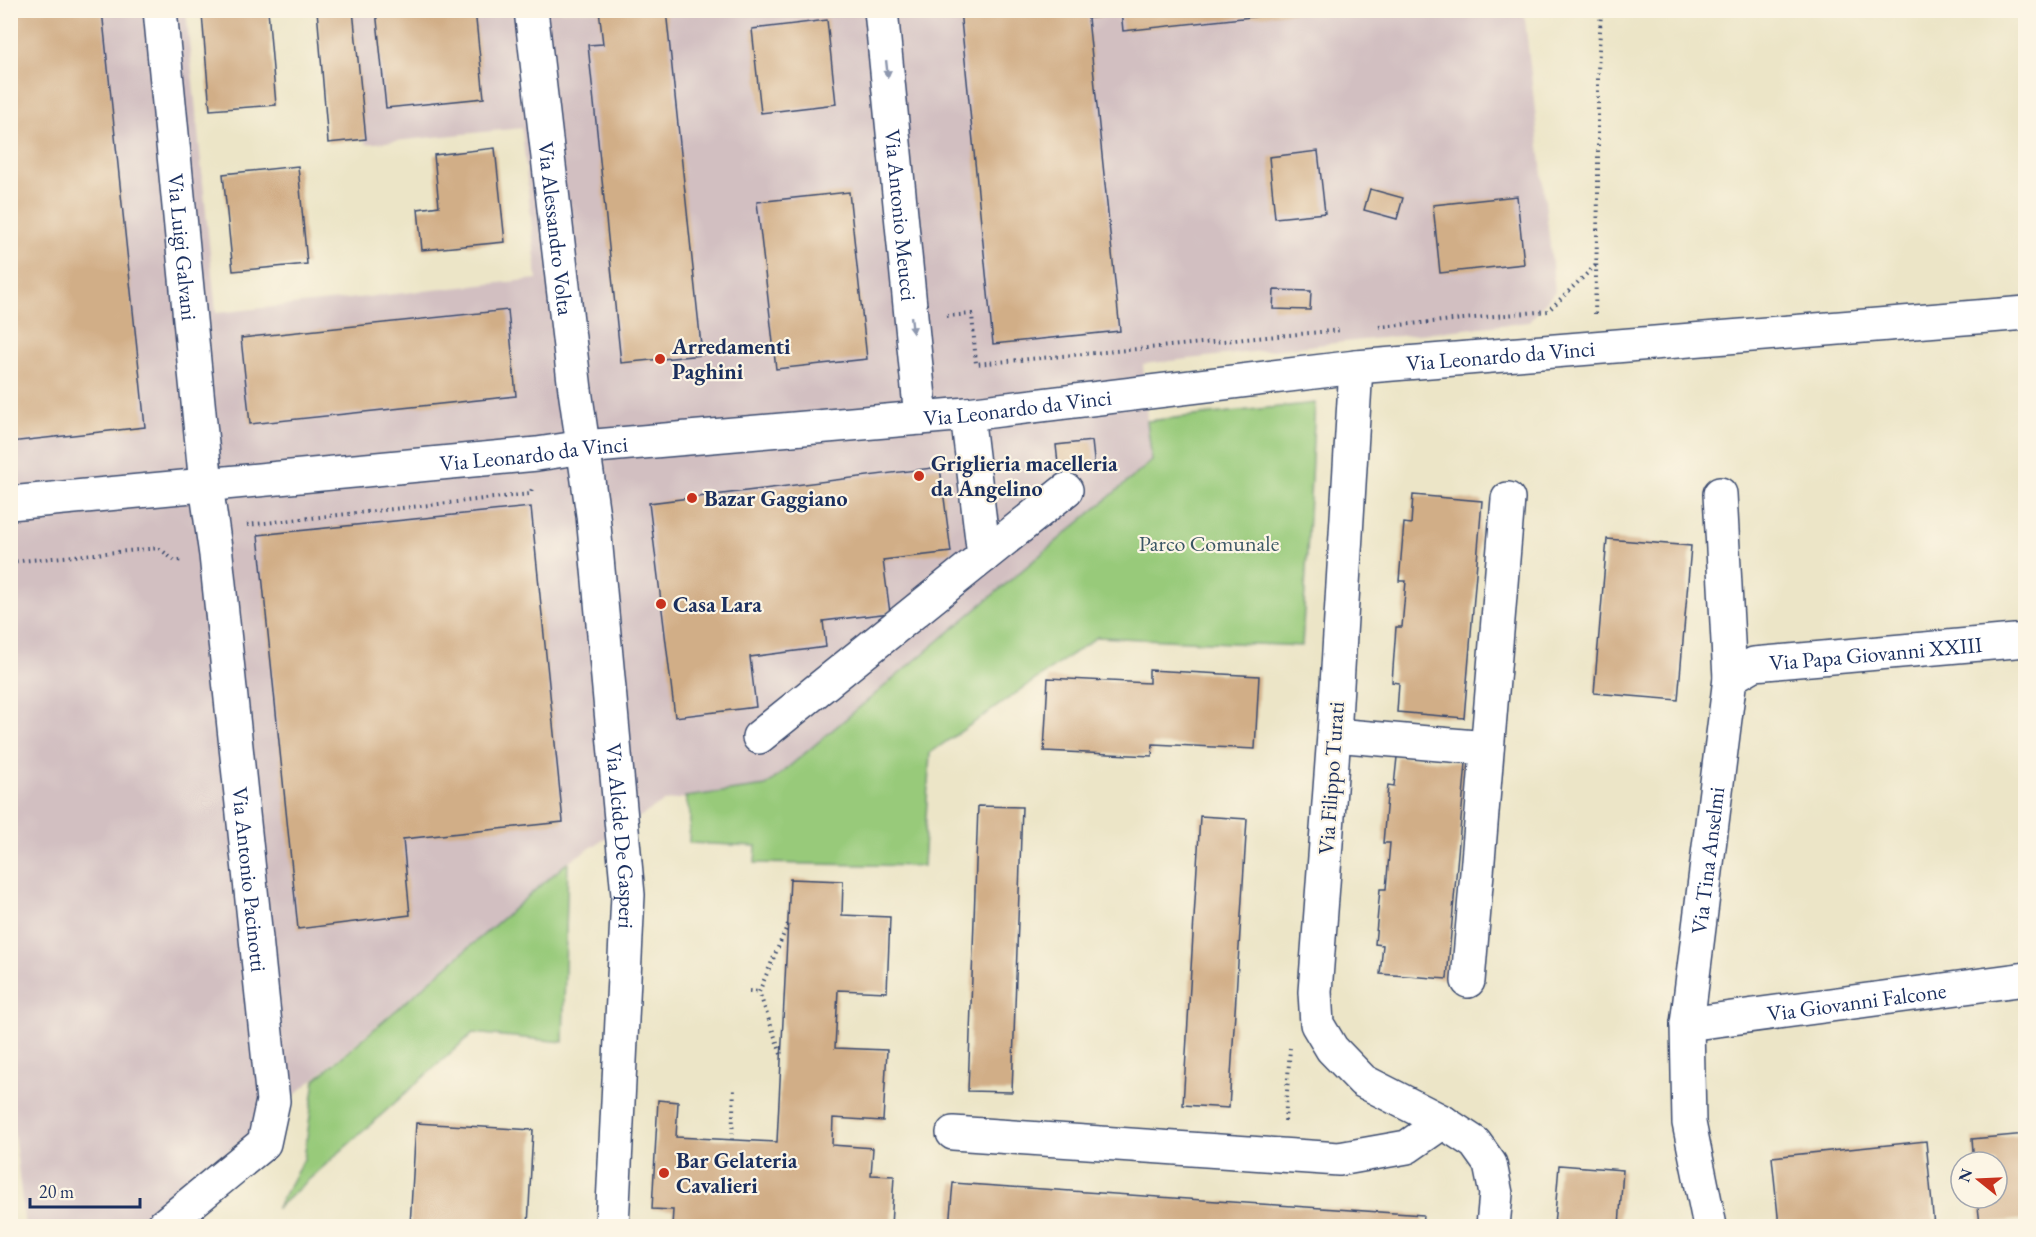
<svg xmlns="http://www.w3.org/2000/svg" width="2036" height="1237" viewBox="0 0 2036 1237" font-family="'EB Garamond',serif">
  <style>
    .industrial { fill: #d2bfc1 }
    .green { fill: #98ca7a; stroke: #5a7c6c; stroke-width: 1.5 }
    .building { fill: #d1ae87 }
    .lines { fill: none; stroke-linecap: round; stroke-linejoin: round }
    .minor-casing { stroke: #3a4a6e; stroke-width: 36 }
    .major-casing { stroke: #3a4a6e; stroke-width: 36 }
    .path { stroke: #3a4a6e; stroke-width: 4; stroke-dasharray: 1.5 4.5; stroke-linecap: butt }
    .minor { stroke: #fff; stroke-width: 33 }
    .major { stroke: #fff; stroke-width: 33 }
    .oneway { fill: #8d97ae }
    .poi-dot { fill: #c8321e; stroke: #fcf5e5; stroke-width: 2 }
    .labels { text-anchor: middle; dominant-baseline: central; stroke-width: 4.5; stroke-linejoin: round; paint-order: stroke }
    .street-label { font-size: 22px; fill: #1b2f5e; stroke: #fcf5e5 }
    .poi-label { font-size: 22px; font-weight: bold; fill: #1b2f5e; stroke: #fcf5e5; text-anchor: start }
    .park-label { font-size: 22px; fill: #3a5665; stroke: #fcf5e5 }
  </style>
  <rect width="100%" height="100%" fill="#fcf5e5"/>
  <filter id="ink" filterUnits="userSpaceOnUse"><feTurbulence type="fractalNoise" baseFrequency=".0167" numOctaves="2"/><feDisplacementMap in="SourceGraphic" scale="12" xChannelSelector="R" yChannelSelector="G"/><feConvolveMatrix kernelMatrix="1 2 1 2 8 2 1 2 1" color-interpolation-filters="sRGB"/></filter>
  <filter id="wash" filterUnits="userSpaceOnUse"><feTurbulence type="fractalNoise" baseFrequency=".008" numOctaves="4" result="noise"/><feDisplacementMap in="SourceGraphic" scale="24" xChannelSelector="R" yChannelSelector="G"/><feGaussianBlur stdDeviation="1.35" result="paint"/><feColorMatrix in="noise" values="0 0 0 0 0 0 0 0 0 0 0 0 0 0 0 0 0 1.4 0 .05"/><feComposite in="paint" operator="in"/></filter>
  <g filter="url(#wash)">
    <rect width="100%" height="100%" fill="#ece5c7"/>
    <path class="industrial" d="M10,11H186L216,313L537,279L522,128L366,144L353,11H1524L1555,291L1529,322L1143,364L1147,421L1153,461L766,786L665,801L568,862L141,1226H25L10,1100Z"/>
    <path class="green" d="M1315,403L1302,646L1097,637L930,753L923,866L755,863L756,846L689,843L690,813L685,797L766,786L1152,461L1147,421Z
      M568,862L563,1042L473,1033L276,1209L304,1159L315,1080Z"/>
    <g id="blocks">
      <path class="building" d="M10,10H102L145,427L10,442Z
        M246,10H268L276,105L210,110L202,14Z
        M317,10H353L366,139L328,143Z
        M376,10H475L484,98L386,108Z
        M599,10H666L702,355L621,363L588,45L603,44Z
        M960,10H1100L1101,17L1088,18L1120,331L993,344Z
        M1121,10H1298V12L1123,31Z
        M827,20L836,104L761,113L752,29Z
        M495,148L505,242L422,250L418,209L439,206L434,155Z
        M1318,151L1325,213L1275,218L1269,157Z
        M298,166L307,264L233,271L223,174Z
        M1370,189L1403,198L1397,219L1364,210Z
        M849,192L867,359L776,369L757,202Z
        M1517,196L1524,264L1440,273L1433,205Z
        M1274,290L1311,291L1310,310L1273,309Z
        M508,310L516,396L250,424L241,338Z
        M1092,441L1095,469L1059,473L1056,445Z
        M940,467L951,552L883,560L890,613L823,621L826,647L750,657L756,707L675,717L649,503Z
        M1413,495L1482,501L1464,718L1397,712L1399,683L1392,682L1396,627H1402L1406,581H1399L1404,523L1411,524Z
        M531,507L563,822L403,839L410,915L298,929L258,535Z
        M1607,539L1691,546L1678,700L1594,693Z
        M1149,670L1259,676L1255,749L1153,744L1152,756L1044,751L1048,678L1149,683Z
        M1397,757L1466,763L1447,979L1380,974L1383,945L1375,944L1380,889H1386L1390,843H1383L1388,785L1394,786Z
        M978,806L1022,807L1012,1092L968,1091Z
        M1200,816L1247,819L1229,1108L1183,1105Z
        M790,879L843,881L842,915L890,917L887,992L838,990L835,1048L887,1050L883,1121L833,1118L832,1145L873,1148L871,1175L894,1176L891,1226H672L673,1210L652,1209L658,1100L678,1102L676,1137L777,1142Z
        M416,1123L533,1130L528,1226H410Z
        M2026,1134V1219L1980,1224L1977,1198H1997V1162H1974L1972,1139Z
        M1926,1141L1934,1226H1779L1772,1157Z
        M1559,1165L1623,1170L1619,1226H1554Z
        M953,1183L1423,1215L1422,1226H949Z"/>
    </g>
  </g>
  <g filter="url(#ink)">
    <use href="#blocks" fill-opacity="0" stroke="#3a4a6e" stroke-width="1.5"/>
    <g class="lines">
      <g class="minor-casing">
        <g id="minor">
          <path id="s1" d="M160,10L206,485L216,555L273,1101L264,1143L163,1226"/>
          <path id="s2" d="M531,10L575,390L593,515L628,895L612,1226"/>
          <path id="s3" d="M881,10L921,418"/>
          <path d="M1356,367L1334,735L1315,992L1317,1024L1332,1049L1363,1081L1443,1122L1475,1143L1490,1164L1496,1194L1493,1226"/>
          <path d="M967,414L984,556"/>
          <path id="s4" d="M1730,678L1754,664L2026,640"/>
          <path d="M1334,735L1487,748"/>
          <path d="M759,737L1066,490"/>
          <path d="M1468,981L1508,499"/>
          <path id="s5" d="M1687,1024L2026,979"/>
          <path d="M953,1133L1339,1159L1407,1147L1443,1122"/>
          <path id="s6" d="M1710,1226L1689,1123L1687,1024L1730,678L1720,494"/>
        </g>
      </g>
      <g class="major-casing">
        <g id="major">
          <path id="s7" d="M10,503L537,454L584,447L967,414L1356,367L2026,313"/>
        </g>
      </g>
      <path class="path" d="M1595,314L1598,197V72L1601,10
        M947,316L972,314L976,364L1342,330
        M1379,327L1548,311L1596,265
        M247,525L530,494L532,489
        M10,562L159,548L175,561L183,560
        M749,991L759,992
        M781,1054L759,992L788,924
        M1285,1121L1290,1048
        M732,1140L734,1088
        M728,1226L729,1225"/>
      <use href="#minor" class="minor"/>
      <use href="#major" class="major"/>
    </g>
    <defs><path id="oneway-solid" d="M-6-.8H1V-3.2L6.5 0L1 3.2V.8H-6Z" transform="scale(1.5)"/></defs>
    <g class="oneway">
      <use href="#oneway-solid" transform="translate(887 69) rotate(84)"/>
      <use href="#oneway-solid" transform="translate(912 325) rotate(84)"/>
    </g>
  </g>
  <g class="poi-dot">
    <circle cx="660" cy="359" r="6"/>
    <circle cx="919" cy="476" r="6"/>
    <circle cx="692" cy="498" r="6"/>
    <circle cx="661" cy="604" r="6"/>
    <circle cx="664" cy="1173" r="6"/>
  </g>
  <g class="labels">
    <g class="street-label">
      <text stroke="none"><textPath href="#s3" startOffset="206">Via Antonio Meucci</textPath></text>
      <text stroke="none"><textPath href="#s2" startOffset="220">Via Alessandro Volta</textPath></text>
      <text stroke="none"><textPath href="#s1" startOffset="238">Via Luigi Galvani</textPath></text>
      <text stroke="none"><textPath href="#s7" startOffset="1498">Via Leonardo da Vinci</textPath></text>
      <text stroke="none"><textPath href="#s7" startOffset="1012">Via Leonardo da Vinci</textPath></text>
      <text stroke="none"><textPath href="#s7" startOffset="526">Via Leonardo da Vinci</textPath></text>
      <text stroke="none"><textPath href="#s4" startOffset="150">Via Papa Giovanni XXIII</textPath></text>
      <text transform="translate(1331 778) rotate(-86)">Via Filippo Turati</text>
      <text stroke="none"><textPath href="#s2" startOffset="831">Via Alcide De Gasperi</textPath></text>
      <text stroke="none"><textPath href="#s6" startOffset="369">Via Tina Anselmi</textPath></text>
      <text stroke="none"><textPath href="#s1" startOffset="874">Via Antonio Pacinotti</textPath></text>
      <text stroke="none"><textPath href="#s5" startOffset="171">Via Giovanni Falcone</textPath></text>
    </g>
    <g class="poi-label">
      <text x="672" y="346">Arredamenti<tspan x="672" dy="25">Paghini</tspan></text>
      <text x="931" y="463">Griglieria macelleria<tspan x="931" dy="25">da Angelino</tspan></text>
      <text x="704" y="498">Bazar Gaggiano</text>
      <text x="673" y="604">Casa Lara</text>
      <text x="676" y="1160">Bar Gelateria<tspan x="676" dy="25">Cavalieri</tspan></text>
    </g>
    <g class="park-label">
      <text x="1209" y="543">Parco Comunale</text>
    </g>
  </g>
  <rect width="2036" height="1237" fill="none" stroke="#fcf5e5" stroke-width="36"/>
  <g transform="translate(1979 1180) rotate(288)"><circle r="28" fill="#fcf5e5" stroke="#a2a6af" stroke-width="1.5"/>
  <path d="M0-4.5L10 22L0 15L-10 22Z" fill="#c8321e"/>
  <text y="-9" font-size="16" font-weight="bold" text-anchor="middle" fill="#1b2f5e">N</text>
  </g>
  <path d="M30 1198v9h110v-9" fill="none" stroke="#1b2f5e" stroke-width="3"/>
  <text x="39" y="1198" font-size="18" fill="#1b2f5e" stroke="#fcf5e5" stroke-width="4.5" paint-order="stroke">20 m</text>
</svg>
